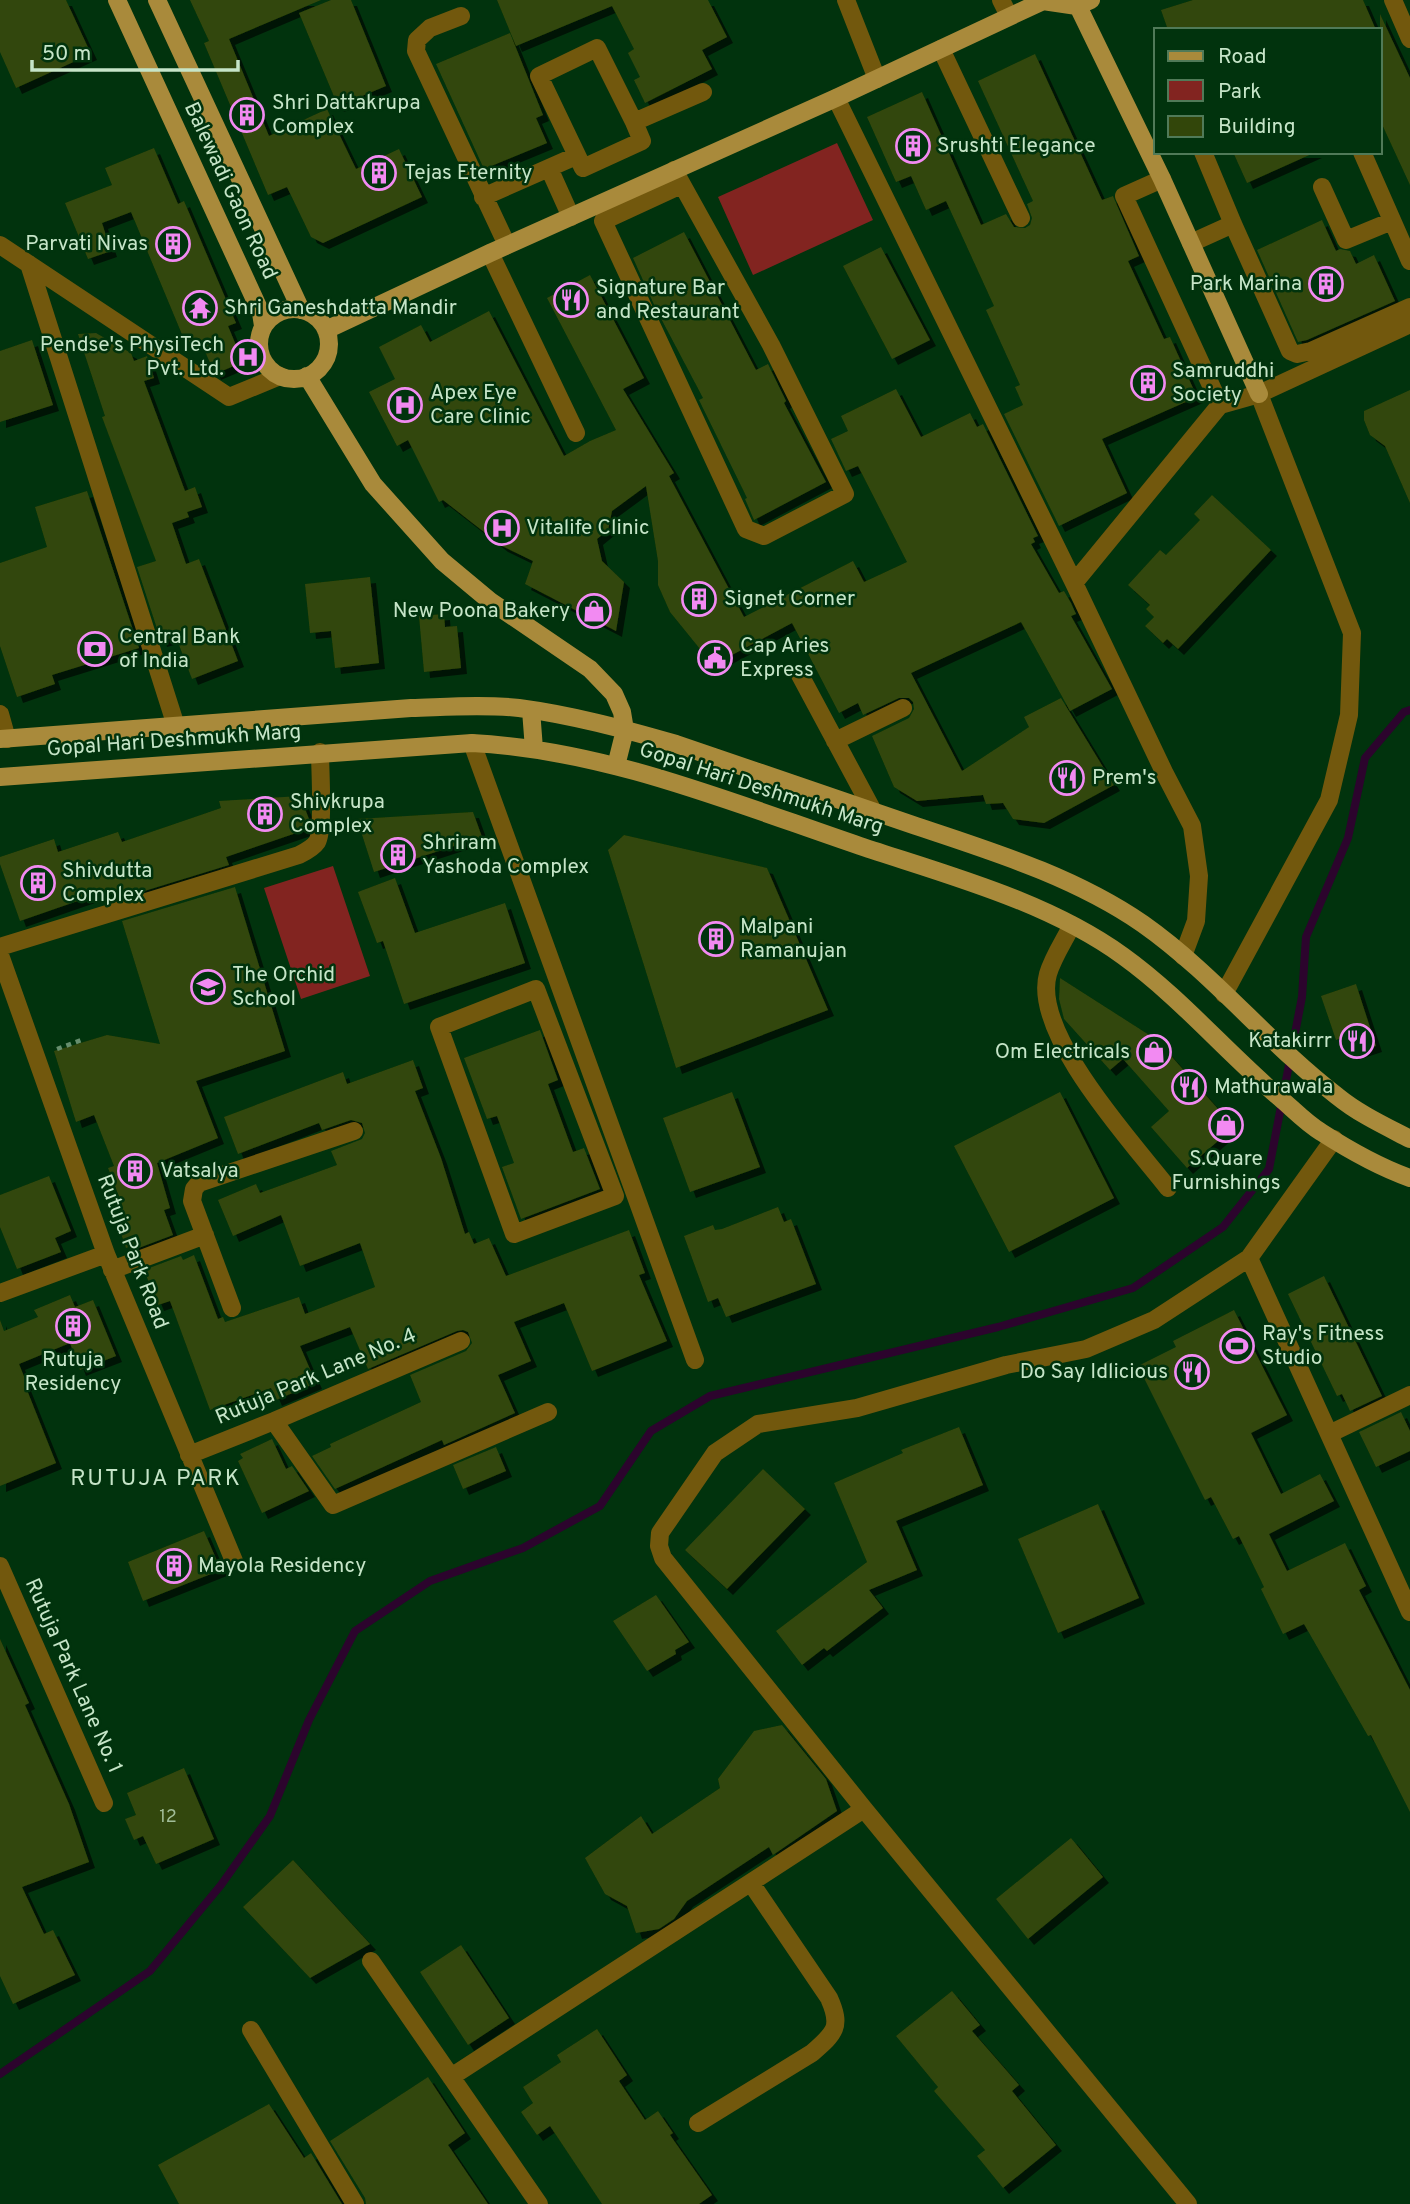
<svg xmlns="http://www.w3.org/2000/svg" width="1410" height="2204" viewBox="0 0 1410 2204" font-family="Overpass,sans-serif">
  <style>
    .green { fill: #822420 }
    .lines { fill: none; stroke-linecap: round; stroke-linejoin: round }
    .stream { stroke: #2c042d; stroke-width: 8 }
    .building { fill: #32460a; filter: url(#shadow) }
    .path { stroke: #668e6d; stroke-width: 4.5; stroke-dasharray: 5 5; stroke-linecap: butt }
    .minor { stroke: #72580d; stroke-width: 18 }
    .major { stroke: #a98a3b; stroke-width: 18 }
    .labels { text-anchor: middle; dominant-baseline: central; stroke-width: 5; stroke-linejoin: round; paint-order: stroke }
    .number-label { font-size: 18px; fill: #a1bd98 }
    .poi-label { font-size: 21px; fill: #c6e5c8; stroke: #01330d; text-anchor: start }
    .street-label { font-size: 21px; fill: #c6e5c8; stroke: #01330d }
    .neighbourhood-label { font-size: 23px; letter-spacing: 2px; fill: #c6e5c8; stroke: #01330d }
  </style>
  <defs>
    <filter id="shadow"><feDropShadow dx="6" dy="6" stdDeviation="0" flood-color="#0009"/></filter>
  </defs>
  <rect width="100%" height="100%" fill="#01330d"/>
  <path class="green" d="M837,143L873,220L753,275L718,197Z
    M333,866L370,976L301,999L264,888Z"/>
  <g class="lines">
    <path class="stream" d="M0,2074L150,1971L221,1885L270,1816L309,1720L355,1631L430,1581L523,1548L600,1506L651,1431L710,1396L998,1327L1133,1288L1223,1227L1269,1169L1302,997L1306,937L1348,838L1365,758L1404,712L1410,710"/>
  </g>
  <path class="building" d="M0,0H66L91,54L16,88L0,52Z
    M190,0H321L229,39L269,136L327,109L356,169L399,149L422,197L323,243L311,237L287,187L268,195L204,43L209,41Z
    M331,0H351L386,86L338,106L299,13Z
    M497,0H708L727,37L702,50L712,69L645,103L634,80L640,77L628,53L634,49L612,6L516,46Z
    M1193,0H1363L1376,30H1168L1161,10Z
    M1380,14L1410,78V185L1380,120Z
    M510,33L543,115L536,118L547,143L484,169L436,64Z
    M1035,54L1102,200L1113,196L1139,256L1128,261L1164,339L1170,337L1197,397L1102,439L1127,493L1059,526L1004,414L1023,405L1015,387L1020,385L986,310L994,306L946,201L926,210L911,176L896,182L867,117L922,92L981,225L1006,214L1014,227L1025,228L1030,225L1032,218L1027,204L1033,201L978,81Z
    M154,148L178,204L184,201L236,323L228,326L243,362L215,374L199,338L186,344L131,212L102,223L111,251L88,259L65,203L112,185L105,168Z
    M1233,152H1316L1247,183Z
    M1322,220L1336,251L1340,249L1350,251L1356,264L1374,255L1395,301L1307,340L1298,342L1257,250Z
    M684,232L756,370L768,364L786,401L784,403L826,482L754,520L745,499L747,498L699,400L703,398L656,309L633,258Z
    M881,247L930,340L892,359L843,266Z
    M590,275L644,378L623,389L674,473L669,476L744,617L853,561L864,582L907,562L858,466L846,471L831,439L848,431L841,416L896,389L921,437L970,413L977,427L983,424L1038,536L1033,538L1035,542L1031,544L1059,593L1064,591L1071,603L1076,614L1071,616L1112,689L1070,711L1021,622L911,673L962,771L1029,727L1024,717L1061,698L1114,785L1044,823L1013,819L1003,803L986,804L983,795L917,801L894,787L872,736L909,718L914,709L913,702L909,698H899L863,715L858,703L839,713L792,623L713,665L670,612L658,585V561L646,486L612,511L608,530L597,539L602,561L624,582L616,631L525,584L533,561L502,546L443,500L439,502L408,440L397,446L369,392L395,379L379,347L421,325L430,342L489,311L564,456L590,441L616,430L547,298Z
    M96,333L131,353L134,361L147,356L154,378L144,381L185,491L195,487L202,507L187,512L189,517L172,523L186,564L199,559L238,661L192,679L176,637L161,641L137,567L156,561L102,417L105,416L78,334Z
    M32,340L53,405L0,422V351Z
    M1410,390V503L1385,446L1370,435L1364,420V411Z
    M87,491L139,648L52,675L55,684L17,697L0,646V563L47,547L35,507Z
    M1212,495L1271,550L1178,649L1167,639L1163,643L1145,626L1154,617L1146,609L1150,605L1128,585L1160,550L1166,555L1200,520L1194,514Z
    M370,577L379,663L335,668L331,631L310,633L305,584Z
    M444,614L445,627L457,626L461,668L424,672L419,616Z
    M300,796L309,819L308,829L226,857L229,865L115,900L112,889L20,921L0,864V857L54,839L58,852L118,832L122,842L221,808L219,801Z
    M473,812L482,837L374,872L357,819Z
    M624,835L767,868L828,1010L676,1068L608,850Z
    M395,878L415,933L505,903L525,963L404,1004L383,941L377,943L358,892Z
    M235,887L285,1051L196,1081L218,1138L157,1163L170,1208L164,1210L173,1235L136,1249L134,1245L126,1248L118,1225L115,1226L107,1201L119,1197L108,1168L114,1166L94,1115L76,1122L54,1051L107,1035L160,1044L122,921Z
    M1060,978L1157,1040L1234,1127L1187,1168L1151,1127L1169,1111L1123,1059L1110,1070L1064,1019L1059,999Z
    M1356,984L1376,1046L1352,1054L1347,1036L1336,1040L1321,996Z
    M540,1030L558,1080L548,1084L573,1152L584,1148L600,1189L521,1219L502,1167L514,1163L497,1116L487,1119L464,1058Z
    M413,1060L423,1088L415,1091L441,1158L465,1234L469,1232L474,1244L489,1238L506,1276L629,1230L645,1273L639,1275L667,1341L592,1371L564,1303L514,1322L531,1361L498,1375L515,1413L444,1445L442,1440L335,1489L312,1456L331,1447L330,1444L421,1402L410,1375L466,1351L472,1343L468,1332L463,1330L457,1331L368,1369L350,1327L300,1346L316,1383L276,1400L271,1388L210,1410L170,1301L158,1305L144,1270L181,1256L183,1260L194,1255L218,1319L223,1317L225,1322L299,1297L305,1314L375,1287L360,1243L300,1266L281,1215L233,1236L218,1200L256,1184L260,1193L337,1165L331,1151L362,1139L365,1133L362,1123L351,1120L322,1130L319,1123L238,1154L224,1117L343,1072L347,1084Z
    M732,1092L760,1167L690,1192L663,1118Z
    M1060,1092L1114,1198L1009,1252L954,1146Z
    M49,1176L71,1231L55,1238L61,1252L17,1269L0,1227V1195Z
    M778,1207L784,1222L791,1219L816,1284L726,1317L718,1298L708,1302L684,1236L713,1225L715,1230L722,1229Z
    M1324,1276L1382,1396L1350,1411L1342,1394L1337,1396L1288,1294Z
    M70,1295L75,1307L93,1300L116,1356L80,1370L70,1343L19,1364L27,1384L25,1385L56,1463L0,1486V1320L4,1331L38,1317L34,1310Z
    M1234,1310L1287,1415L1251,1433L1281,1494L1320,1474L1334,1501L1269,1534L1287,1571L1345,1543L1366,1586L1359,1590L1410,1690V1812L1371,1735L1368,1736L1304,1624L1283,1634L1261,1589L1264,1587L1239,1536L1233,1539L1211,1497L1205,1500L1138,1366L1176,1347L1173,1341Z
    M1401,1412L1410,1431V1451L1376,1467L1359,1432Z
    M959,1427L983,1485L896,1521L917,1570L869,1590L883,1608L827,1651L824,1648L802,1665L776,1631L867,1562L834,1483L903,1453L901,1450Z
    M272,1439L286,1469L292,1466L309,1491L262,1513L238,1461L243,1458L240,1454Z
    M496,1447L506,1471L463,1489L453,1465Z
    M763,1469L805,1509L727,1589L685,1550Z
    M1098,1504L1139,1598L1058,1633L1018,1539Z
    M204,1531L221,1570L143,1601L128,1562Z
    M656,1595L689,1642L675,1650L676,1654L647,1671L613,1621Z
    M0,1639L29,1703L25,1705L69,1804L89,1862L22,1887L44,1934L53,1930L75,1975L13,2004L0,1976Z
    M782,1725L826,1779L837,1811L773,1855L769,1847L687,1901L674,1919L659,1929L636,1933L627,1906L605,1894L585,1858L641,1816L652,1834L720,1788L718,1779L754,1731Z
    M184,1768L214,1839L156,1864L143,1836L134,1840L125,1819L136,1815L127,1793Z
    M1071,1838L1103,1877L1028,1939L996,1899Z
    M293,1860L370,1944L310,1978L243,1907Z
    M461,1945L509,2018L468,2045L420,1972Z
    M952,1991L980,2025L972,2031L1019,2085L1012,2091L1056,2145L1003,2188L977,2156L985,2150L934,2091L938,2087L896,2036Z
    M597,2029L627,2075L619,2081L645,2120L658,2111L673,2133L670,2135L712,2195L699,2204H602L550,2126L537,2135L521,2112L533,2103L523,2087L561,2062L557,2055Z
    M428,2077L465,2133L448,2145L488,2204H366L365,2198L330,2141Z
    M269,2104L304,2158L311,2153L342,2204H179L158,2165Z"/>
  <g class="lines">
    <path class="path" d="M57,1049L84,1039"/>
    <path class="minor" d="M846,0L877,79
      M1001,0L1009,16
      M1393,0L1410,39
      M461,16L430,28L417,40L416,51L507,245
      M941,49L1021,218
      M836,98L1074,583L1165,774L1192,826L1199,876L1196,921L1183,956
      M634,122L642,141L583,168L539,76L597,48L634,122L703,92
      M1203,152L1233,224L1290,351L1297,354L1311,351L1410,307
      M1362,152L1410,261
      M549,168L571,217
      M674,170L771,345L845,494L764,536L746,529L603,221L681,185
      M1162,179L1124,196L1220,405
      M1322,187L1346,240L1392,221
      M483,197L576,156
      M1191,243L1233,224
      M0,245L229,397L280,376
      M490,253L576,433
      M29,264L176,726
      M1074,583L1220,405L1259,394L1410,324
      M800,675L873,811
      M0,714L7,739
      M835,741L903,708
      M472,743L695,1360
      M1072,925C1064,941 1053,957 1048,974C1031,1033 1133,1143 1168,1188
      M0,947L299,855C305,852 313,848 317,842C324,830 320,769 320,752
      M0,955L106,1254L234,1561
      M536,989L615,1196L514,1234L439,1027Z
      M1224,994L1329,800L1349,715L1352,633L1259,394
      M1334,1139L1249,1258L1410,1612
      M112,1270L205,1235
      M0,1293L106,1254
      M232,1308L192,1201L194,1189L199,1183L354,1131
      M274,1421L333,1505L548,1412
      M1329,1434L1410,1395
      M189,1455L274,1421L461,1341
      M0,1566L104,1803
      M371,1961L539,2204
      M251,2030L355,2204
      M451,2077L864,1809
      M698,2123L812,2053C835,2033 842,2027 829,1998L751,1883
      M1188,2204L864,1809L663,1558L659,1546L660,1533L715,1453L758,1424L857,1408L1006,1365L1086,1349L1154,1320L1249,1258"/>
    <path class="major" d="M117,0L261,313L263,326
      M157,0L301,310
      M1075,0L1162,179L1259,394
      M1043,1L1077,6L1091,0
      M259 344a35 35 0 1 1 70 0a35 35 0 1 1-70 0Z
      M326,330L490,253L836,98L1043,1
      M307,376L373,484L442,561L490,601L590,669L614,694L622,712L625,730L616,766
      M531,710L534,749
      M0,739L411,708C446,707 483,704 519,708C572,715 624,729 676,744C756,772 836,799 916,826C994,852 1075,877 1143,924C1214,974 1269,1044 1337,1096C1359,1114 1385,1126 1410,1139
      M0,777L472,743C606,750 733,803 860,846C947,875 1047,901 1123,956C1180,997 1226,1052 1280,1098C1293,1109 1306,1123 1321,1132C1349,1150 1379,1167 1410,1178"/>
  </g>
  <defs>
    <g id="building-ring" transform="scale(1.75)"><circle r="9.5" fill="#01330d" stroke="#f28af2" stroke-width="1.5"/><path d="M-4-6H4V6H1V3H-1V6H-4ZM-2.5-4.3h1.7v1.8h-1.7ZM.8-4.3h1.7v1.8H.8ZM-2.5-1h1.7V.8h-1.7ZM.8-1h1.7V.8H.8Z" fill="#f28af2"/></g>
    <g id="restaurant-ring" transform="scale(1.75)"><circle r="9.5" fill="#01330d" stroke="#f28af2" stroke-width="1.5"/><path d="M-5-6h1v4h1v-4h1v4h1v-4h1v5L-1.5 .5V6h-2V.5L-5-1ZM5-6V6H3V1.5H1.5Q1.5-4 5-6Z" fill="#f28af2"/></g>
    <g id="temple-ring" transform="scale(1.75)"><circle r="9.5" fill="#01330d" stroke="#f28af2" stroke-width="1.5"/><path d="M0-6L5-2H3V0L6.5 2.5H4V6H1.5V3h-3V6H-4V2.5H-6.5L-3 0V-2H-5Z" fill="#f28af2"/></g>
    <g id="hospital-ring" transform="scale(1.75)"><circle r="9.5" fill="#01330d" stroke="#f28af2" stroke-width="1.5"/><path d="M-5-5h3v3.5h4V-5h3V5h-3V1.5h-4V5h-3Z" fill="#f28af2"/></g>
    <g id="shop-ring" transform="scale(1.75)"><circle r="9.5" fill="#01330d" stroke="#f28af2" stroke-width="1.5"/><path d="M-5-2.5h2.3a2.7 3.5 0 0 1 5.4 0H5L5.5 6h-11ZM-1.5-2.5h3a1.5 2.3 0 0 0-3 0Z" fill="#f28af2"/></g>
    <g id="bank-ring" transform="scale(1.75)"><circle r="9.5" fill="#01330d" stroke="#f28af2" stroke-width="1.5"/><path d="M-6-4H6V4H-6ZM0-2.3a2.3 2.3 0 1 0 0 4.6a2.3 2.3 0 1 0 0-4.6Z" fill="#f28af2"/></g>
    <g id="civic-ring" transform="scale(1.75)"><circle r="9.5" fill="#01330d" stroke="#f28af2" stroke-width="1.5"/><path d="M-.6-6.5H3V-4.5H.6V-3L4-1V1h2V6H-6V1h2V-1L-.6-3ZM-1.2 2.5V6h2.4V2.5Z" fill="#f28af2"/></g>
    <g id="school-ring" transform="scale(1.75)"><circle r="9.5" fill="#01330d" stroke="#f28af2" stroke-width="1.5"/><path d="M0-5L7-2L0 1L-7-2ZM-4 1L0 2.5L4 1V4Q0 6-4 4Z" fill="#f28af2"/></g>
    <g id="stadium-ring" transform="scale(1.75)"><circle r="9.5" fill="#01330d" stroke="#f28af2" stroke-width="1.5"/><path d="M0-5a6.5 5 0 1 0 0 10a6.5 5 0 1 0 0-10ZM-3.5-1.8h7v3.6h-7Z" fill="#f28af2"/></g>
  </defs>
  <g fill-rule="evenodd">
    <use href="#building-ring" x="247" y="115"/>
    <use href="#building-ring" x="913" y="146"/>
    <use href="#building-ring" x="379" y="173"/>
    <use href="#building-ring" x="173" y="244"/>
    <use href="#building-ring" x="1326" y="284"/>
    <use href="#restaurant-ring" x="571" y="300"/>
    <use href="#temple-ring" x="200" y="308"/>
    <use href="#hospital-ring" x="248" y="357"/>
    <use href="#building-ring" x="1148" y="383"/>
    <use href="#hospital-ring" x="405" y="405"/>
    <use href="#hospital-ring" x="502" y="528"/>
    <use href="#building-ring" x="699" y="599"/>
    <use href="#shop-ring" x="594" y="611"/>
    <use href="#bank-ring" x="95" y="649"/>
    <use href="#civic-ring" x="715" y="658"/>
    <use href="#restaurant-ring" x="1067" y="778"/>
    <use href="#building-ring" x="265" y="814"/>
    <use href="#building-ring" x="398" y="855"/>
    <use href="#building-ring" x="38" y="883"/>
    <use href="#building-ring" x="716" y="939"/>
    <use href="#school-ring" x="208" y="987"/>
    <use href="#restaurant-ring" x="1357" y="1041"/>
    <use href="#shop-ring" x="1154" y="1052"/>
    <use href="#restaurant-ring" x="1189" y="1087"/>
    <use href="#shop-ring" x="1226" y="1125"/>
    <use href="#building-ring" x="135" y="1171"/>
    <use href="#building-ring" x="73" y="1326"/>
    <use href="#stadium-ring" x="1237" y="1346"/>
    <use href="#restaurant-ring" x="1192" y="1372"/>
    <use href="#building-ring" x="174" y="1566"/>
  </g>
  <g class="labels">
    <g class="number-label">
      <text x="168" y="1817">12</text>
    </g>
    <g class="poi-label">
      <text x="272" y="103">Shri Dattakrupa<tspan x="272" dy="24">Complex</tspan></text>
      <text x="937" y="146">Srushti Elegance</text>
      <text x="404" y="173">Tejas Eternity</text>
      <text x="148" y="244" text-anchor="end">Parvati Nivas</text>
      <text x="1302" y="284" text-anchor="end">Park Marina</text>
      <text x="596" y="288">Signature Bar<tspan x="596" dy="24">and Restaurant</tspan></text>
      <text x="224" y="308">Shri Ganeshdatta Mandir</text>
      <text x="224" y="345" text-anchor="end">Pendse's PhysiTech<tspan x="224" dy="24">Pvt. Ltd.</tspan></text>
      <text x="1172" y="371">Samruddhi<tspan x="1172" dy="24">Society</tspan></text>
      <text x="430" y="393">Apex Eye<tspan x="430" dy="24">Care Clinic</tspan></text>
      <text x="526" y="528">Vitalife Clinic</text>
      <text x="724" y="599">Signet Corner</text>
      <text x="570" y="611" text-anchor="end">New Poona Bakery</text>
      <text x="119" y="637">Central Bank<tspan x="119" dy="24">of India</tspan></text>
      <text x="740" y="646">Cap Aries<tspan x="740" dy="24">Express</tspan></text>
      <text x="1092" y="778">Prem's</text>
      <text x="290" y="802">Shivkrupa<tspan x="290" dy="24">Complex</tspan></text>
      <text x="422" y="843">Shriram<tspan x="422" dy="24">Yashoda Complex</tspan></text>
      <text x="62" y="871">Shivdutta<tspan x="62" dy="24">Complex</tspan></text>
      <text x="740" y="927">Malpani<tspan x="740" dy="24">Ramanujan</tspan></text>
      <text x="232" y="975">The Orchid<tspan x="232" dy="24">School</tspan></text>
      <text x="1332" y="1041" text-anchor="end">Katakirrr</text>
      <text x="1130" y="1052" text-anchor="end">Om Electricals</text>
      <text x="1214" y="1087">Mathurawala</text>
      <text x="1226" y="1159" text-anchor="middle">S.Quare<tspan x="1226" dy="24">Furnishings</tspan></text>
      <text x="160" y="1171">Vatsalya</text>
      <text x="1262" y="1334">Ray's Fitness<tspan x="1262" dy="24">Studio</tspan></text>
      <text x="73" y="1360" text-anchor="middle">Rutuja<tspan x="73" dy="24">Residency</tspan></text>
      <text x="1168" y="1372" text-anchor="end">Do Say Idlicious</text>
      <text x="198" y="1566">Mayola Residency</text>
    </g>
    <g class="street-label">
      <text transform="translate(230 191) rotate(65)">Balewadi Gaon Road</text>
      <text transform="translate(174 741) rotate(-4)">Gopal Hari Deshmukh Marg</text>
      <text transform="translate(761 789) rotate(18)">Gopal Hari Deshmukh Marg</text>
      <text transform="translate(132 1252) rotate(69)">Rutuja Park Road</text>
      <text transform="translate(316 1377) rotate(-23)">Rutuja Park Lane No. 4</text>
      <text transform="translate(73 1676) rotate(66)">Rutuja Park Lane No. 1</text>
    </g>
    <g class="neighbourhood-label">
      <text x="156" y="1479">RUTUJA PARK</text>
    </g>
  </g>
  <rect x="1154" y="28" width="228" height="126" fill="#01330d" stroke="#507a58" stroke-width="2"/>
  <rect x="1168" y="51" width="35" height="10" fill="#a98a3b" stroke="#507a58" stroke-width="2"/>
  <text x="1218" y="63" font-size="21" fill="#c6e5c8">Road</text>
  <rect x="1168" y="80" width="35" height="21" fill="#822420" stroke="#507a58" stroke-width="2"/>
  <text x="1218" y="98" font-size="21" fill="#c6e5c8">Park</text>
  <rect x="1168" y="116" width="35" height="21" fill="#32460a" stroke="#507a58" stroke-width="2"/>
  <text x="1218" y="133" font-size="21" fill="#c6e5c8">Building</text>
  <path d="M32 60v10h206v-10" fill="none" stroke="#c6e5c8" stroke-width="3.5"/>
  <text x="42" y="60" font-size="21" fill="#c6e5c8" stroke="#01330d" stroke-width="5" paint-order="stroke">50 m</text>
</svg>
